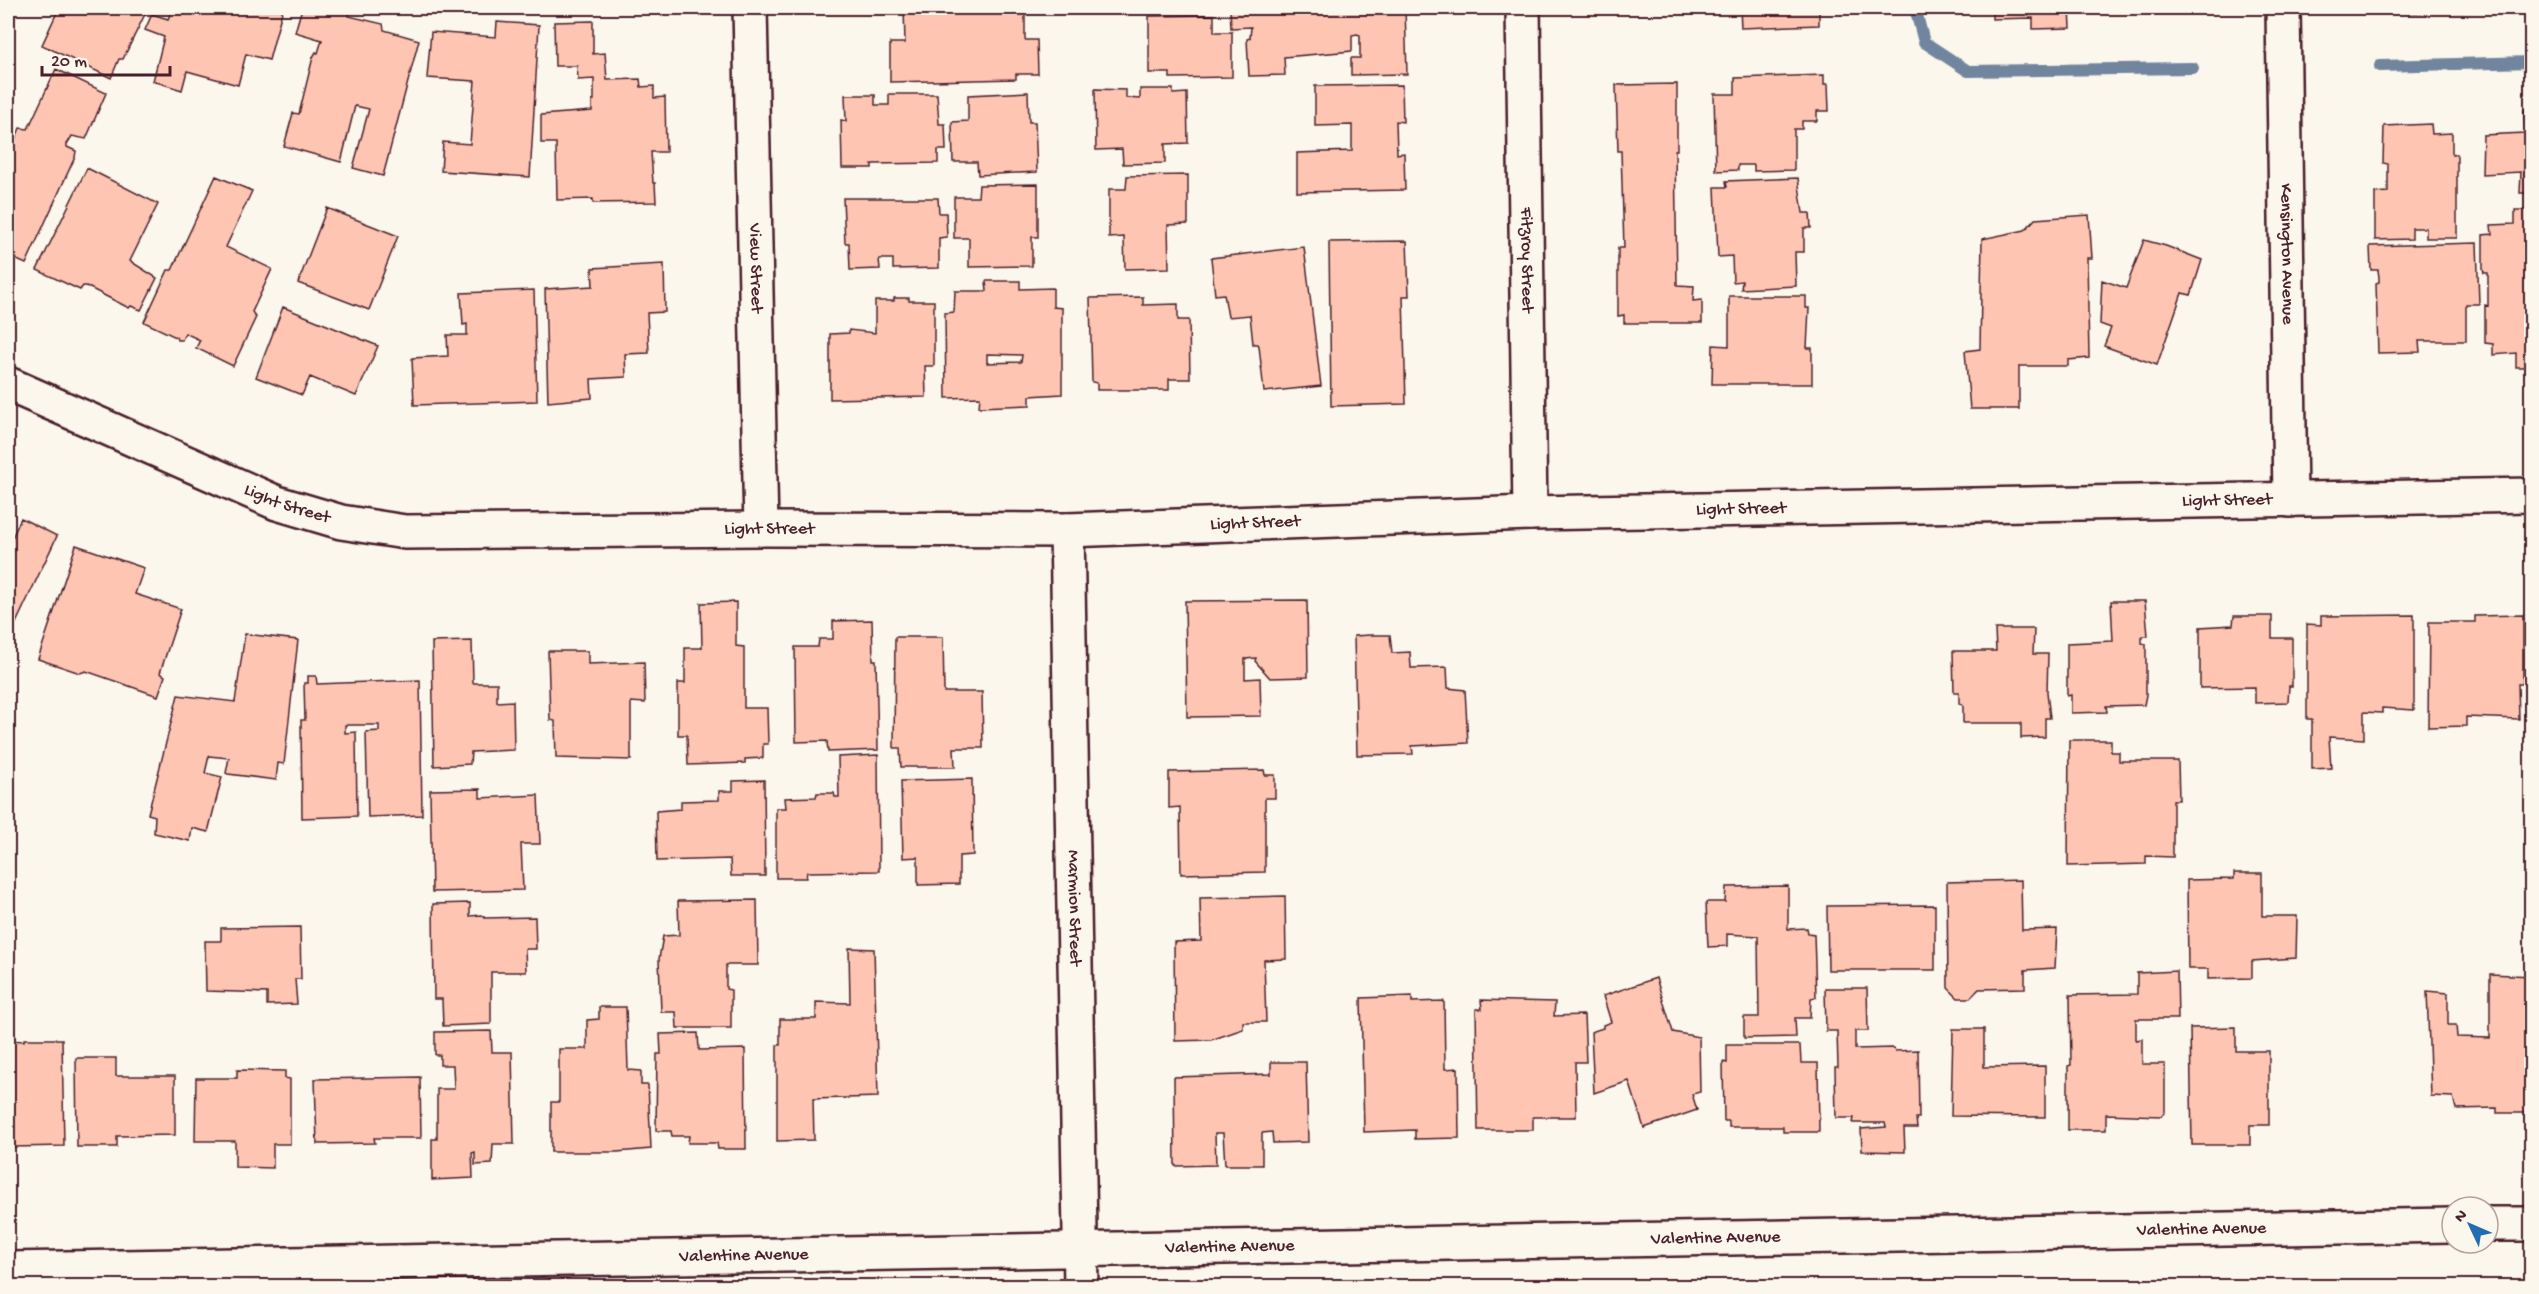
<svg xmlns="http://www.w3.org/2000/svg" width="2539" height="1294" viewBox="0 0 2539 1294" font-family="'Gochi Hand',sans-serif">
  <style>
    .lines { fill: none; stroke-linecap: round; stroke-linejoin: round }
    .stream { stroke: #72859f; stroke-width: 12 }
    .building { fill: #fec6b2; stroke: #4a1f2b; stroke-width: 1.5; fill-rule: evenodd }
    .minor-casing { stroke: #4a1f2b; stroke-width: 38 }
    .minor { stroke: #fbf7ec; stroke-width: 33 }
    .labels { text-anchor: middle; dominant-baseline: central; stroke-width: 4.5; stroke-linejoin: round; paint-order: stroke }
    .street-label { font-size: 18px; fill: #4a1f2b; stroke: #fbf7ec }
  </style>
  <rect width="100%" height="100%" fill="#fbf7ec"/>
  <filter id="ink" filterUnits="userSpaceOnUse"><feTurbulence type="fractalNoise" baseFrequency=".0167" numOctaves="2"/><feDisplacementMap in="SourceGraphic" scale="12" xChannelSelector="R" yChannelSelector="G"/><feConvolveMatrix kernelMatrix="1 2 1 2 8 2 1 2 1" color-interpolation-filters="sRGB"/></filter>
  <g filter="url(#ink)">
    <g class="lines">
      <path class="stream" d="M1915,8L1924,42L1968,71L2193,68
        M2380,66L2532,62"/>
    </g>
    <path class="building" d="M59,8H148L123,59H119L111,78L42,45Z
      M179,8H283L269,60L246,54L238,85L187,71L182,90L153,81L164,37L145,30L152,14L168,19L171,12L178,14Z
      M302,8H351L349,16L383,24L384,30L419,40L383,176L353,168L369,109L355,106L341,162L284,146L293,113L299,114L313,57L316,52L318,53L322,40L295,32Z
      M904,8H1025V40H1037L1038,74H1016V79L890,82V43H905Z
      M1230,8H1308V11L1405,8L1407,74L1351,75V58H1360V35L1357,34L1352,35V51L1284,57L1285,75L1249,76L1247,39L1250,38L1251,27L1231,28Z
      M1641,8H1695L1641,10Z
      M1740,8H1819V25L1741,28Z
      M1992,8H2070L2071,28L2033,29V18L1992,19Z
      M2381,8H2503V11L2381,13Z
      M1214,15V32H1232V77L1170,78V73H1149V16Z
      M593,21V54L605,53L607,80L640,79L641,87L654,86V98L665,97L666,152H651L653,183H655L656,202L593,203V199L557,200L556,143H541V115L592,111V100H594V79L578,80L577,66H555L554,22Z
      M497,22L539,25L530,177L441,171L443,142L470,144L475,81L427,78L431,32L496,37Z
      M56,69L106,93L86,139L72,136L67,144V147L76,151L75,157L26,264L8,256V157L20,128L28,129Z
      M1824,75V84H1828L1829,111H1817V121H1802V129H1794V170L1754,171V165H1738V170L1716,171L1714,94H1735V78Z
      M1677,84V150H1675L1677,285L1694,286L1693,301L1702,300V323H1624V315L1618,316V248H1624L1621,151H1618L1616,85Z
      M1402,85L1403,122L1396,121L1397,154L1404,153L1405,190L1297,192V153L1352,151V125L1315,126V86Z
      M1095,89L1126,90V98L1140,99V89H1173V94L1187,93L1188,143L1165,144V163L1123,164L1122,149L1096,150Z
      M1028,92L1029,122H1035L1037,172L978,175L977,162H953L952,122L968,121V95Z
      M889,94H937L939,124H945L946,150H938V163L872,164V168H842L841,120L846,121L845,95H875V105H889Z
      M2524,110H2532V193H2520L2521,172L2482,174L2483,135L2525,133Z
      M2431,124L2432,134L2452,133V155L2457,154V238H2426V228H2412V239L2375,240V193L2388,192V164L2383,163L2384,126Z
      M87,168L158,204L130,261L157,278L141,310L131,306L129,308L86,286H83L80,290L37,270Z
      M1188,175V224L1168,225L1169,268L1125,269L1124,237L1109,238V189H1126L1127,176Z
      M216,176L252,191L226,247L272,269L252,312L256,317L233,366L196,348L200,340L185,333L182,340H177L176,337L144,322L168,270H172Z
      M1798,178L1803,213H1810L1811,228H1804V252H1795L1796,286L1741,289L1742,281L1733,282L1732,256L1718,257L1715,187H1727L1726,181Z
      M1038,184V237H1032V266L969,267V238H954V197H978L979,185Z
      M843,198H938L939,213H946L947,237L939,238V268L893,269V259H879L880,269L850,270L849,243H845Z
      M327,208L398,236L369,310L298,283Z
      M2515,210H2532V367H2516V353L2493,355V344L2485,343V305L2488,306V273H2484L2483,269V235L2492,234L2491,225L2515,224Z
      M2089,215L2092,258H2087L2089,358L2068,360V366H2019V409H1970L1965,351L1980,349L1982,239L2025,230L2035,219Z
      M2144,240L2166,246L2202,260L2191,295L2182,293L2157,365L2104,346L2111,328L2100,324L2102,280L2126,288Z
      M1407,241L1409,296H1403L1406,404L1331,406L1329,242Z
      M2477,243L2479,304H2466V341H2419L2420,352L2378,353L2376,283L2379,282V277L2378,270H2371L2370,246Z
      M1304,247L1321,386L1264,392L1259,346L1258,344H1253L1250,315L1228,317L1224,294L1215,295L1211,258Z
      M664,264L665,312L647,313L649,353L625,354L626,377L591,379L592,398L548,402L545,289L593,286L592,268Z
      M986,281H1020V289L1053,288V307L1062,308V394L1030,396V405L979,407L980,397L946,398L945,313L954,312L955,291H987ZM987,354L1022,355L1021,362L987,363Z
      M534,290L537,401L414,405L412,358L448,356L447,335H467V324L463,325L461,293Z
      M1729,296H1806V308H1809L1807,348H1812V384H1712L1713,345L1729,346Z
      M1143,297V305L1178,304V320H1189L1190,379H1169V390H1097V383L1092,382L1090,298Z
      M894,298H909V301H934V366H925L926,397L830,399V334L849,333V330L875,333V301H894Z
      M283,307L378,346L356,396L310,377L302,395L256,377Z
      M21,518L57,536L8,640V535L12,538Z
      M76,545L144,568L135,594L181,609L160,673L165,676L158,696L86,671L80,673L38,659Z
      M1307,600L1308,677L1270,678L1255,661L1256,658L1245,659V679L1260,678L1261,716L1187,717L1185,601Z
      M2111,601H2145L2148,636H2142V643L2146,644V695L2144,705L2106,706L2107,712L2071,713V695L2067,696V643L2113,641Z
      M736,602V646L744,647V708H767L768,744H763V758L745,759V763L688,765L687,735H678V683H685V648H702L701,603Z
      M2414,615V710L2382,708V713L2364,712V739L2329,737L2331,768L2312,769V719H2307V624L2321,625V616Z
      M2523,615V684H2518L2519,719L2466,717V726L2428,727L2429,622H2475V616Z
      M2234,616H2272V638H2292V686H2289L2288,702L2255,703V687L2200,688V627L2233,625Z
      M872,620L873,660H876L878,750L828,752L827,741L796,742L795,647H818L819,639H833V621Z
      M1995,629H2034L2033,654H2048L2047,692L2050,718H2045V737L2021,738V723H1963V705L1959,704V692H1954L1953,651H1996Z
      M245,634L298,640L284,764L278,763L276,780L228,774L226,773L229,758L209,756L205,773L222,777L208,832L192,828L190,841L154,833L155,816L148,814L178,695L235,702Z
      M1370,635H1390L1392,653L1410,652L1411,668L1447,667L1448,688L1465,690L1468,743L1412,746L1413,754L1357,755L1354,636Z
      M895,637H943L944,692H982L983,748H954L955,767H901L900,748H894Z
      M472,641L473,683H497V702L513,701L514,750L471,752L470,764L434,766L432,642Z
      M548,651H588V664L644,662L645,703L631,702V760L556,758L555,721L550,720Z
      M308,676H316L317,684L420,680L422,815L368,817L366,732L379,731V725H345V733L356,732L357,816L302,818L301,720H305L304,683H308Z
      M2069,740H2111V752H2119V761H2178L2179,800H2173V857L2146,856V864L2068,866Z
      M878,755L879,871L807,872L806,878H776V808H786L785,798L816,797L817,793H834L835,797H839L838,757Z
      M1264,770L1265,775H1275V798H1265V872L1181,874L1180,807L1169,808V772Z
      M972,779L973,855L959,856V884L918,885V857L903,858L901,781Z
      M764,780L765,876H731L730,859L657,861L656,811L681,809V801L719,800V791H733V781Z
      M480,789V798L538,795L540,844H521L523,890L432,892L430,790Z
      M2234,873H2262V916H2297L2296,958L2252,961V978L2208,979V969H2188L2187,880L2234,879Z
      M2021,880L2022,930L2057,929L2055,968L2025,970V988L1979,989L1970,998H1958L1948,988L1947,882Z
      M1788,886V929L1807,928L1808,933L1814,934L1816,997L1811,998L1810,1018H1795L1796,1037L1744,1038V1017H1759L1758,936L1727,934V946L1708,947L1706,902H1725L1726,887Z
      M1285,896L1286,959L1264,960L1266,1022H1243V1029L1211,1040L1175,1041L1174,942L1201,941L1200,898Z
      M757,900L758,965H726V989L731,990V1028H677L676,1012H661L659,959L663,936L679,935L678,901Z
      M470,903V916L482,915L485,918L535,917L536,949H525L526,972H491V1024L443,1026L442,999H434L433,904Z
      M1935,905V970H1828L1827,906Z
      M300,927L301,979H295L297,1004L267,1005V993L206,991L205,941H221V928Z
      M849,948L874,949L878,1097L813,1099L814,1140L777,1141V1045H780V1019H816V1002L850,1003Z
      M2177,971L2178,1019H2136V1040L2142,1039V1064H2165V1112L2161,1116L2106,1114V1130H2068V1066L2071,1065L2070,995L2137,994V973Z
      M2490,974L2532,976V1113H2497V1108L2456,1109L2453,1097L2431,1096L2427,991L2448,993V1025H2456L2457,1037L2490,1038Z
      M1656,978L1673,1032L1699,1037L1700,1092L1692,1094L1697,1110L1644,1128L1629,1081L1594,1093L1591,1032L1603,1028V1025L1611,1022L1603,996Z
      M1825,988H1867L1868,1031H1855V1049L1894,1048L1895,1051L1918,1050L1919,1118H1916L1917,1128H1904L1905,1152L1862,1151L1861,1129L1886,1127L1885,1123H1853L1854,1118H1836L1835,1067H1838L1837,1031H1826Z
      M1412,996V1002L1444,1001L1445,1069L1458,1068L1459,1138L1415,1139V1130L1364,1132L1361,998Z
      M1481,1000L1555,1002L1554,1016L1584,1015L1586,1062H1575L1576,1117H1533V1130H1478L1476,1009H1482Z
      M599,1007H626L628,1070L641,1071V1085H648L651,1149L617,1152H551V1102H559V1049H587V1020L599,1019Z
      M2236,1027V1051H2269V1125H2250V1145H2192L2190,1028Z
      M1953,1029H1984V1067L2045,1066V1117L1951,1116Z
      M491,1031L492,1052H512L514,1144H493L492,1164L475,1165V1152L472,1153L473,1178L432,1180V1139H437V1089H454L453,1065H440V1055H435V1032Z
      M698,1033L699,1050L745,1049L746,1149H718L717,1143H688L689,1136H672L671,1131H656L657,1054H661L660,1034Z
      M24,1039H62L64,1146L12,1147V1125H8V1040L24,1041Z
      M1727,1045H1800L1801,1063H1818L1819,1132H1783V1127H1729V1121H1724L1723,1062L1727,1063Z
      M76,1058H116V1076H175V1135L117,1136V1147H77Z
      M1271,1062H1306L1308,1142L1273,1143L1272,1132L1262,1133V1165H1225L1223,1133H1215L1216,1165L1175,1166L1174,1077L1271,1074Z
      M237,1070L285,1071V1078L290,1079V1144H273V1168L235,1167V1141H195L196,1078H237Z
      M420,1077L421,1138H374L375,1143L317,1144L315,1079Z"/>
    <g class="lines">
      <g class="minor-casing">
        <g id="minor">
          <path id="s1" d="M750,8L761,529"/>
          <path id="s2" d="M1523,8L1530,513"/>
          <path id="s3" d="M2283,8L2290,500"/>
          <path id="s4" d="M8,384L277,503L341,522L405,532L761,529L1067,530L1530,513L2532,495"/>
          <path id="s5" d="M1067,530L1081,1286"/>
          <path d="M2488,1224H2532"/>
          <path id="s6" d="M8,1269L2452,1225"/>
        </g>
      </g>
      <use href="#minor" class="minor"/>
    </g>
  </g>
  <g class="labels">
    <g class="street-label">
      <text stroke="none"><textPath href="#s3" startOffset="246">Kensington Avenue</textPath></text>
      <text stroke="none"><textPath href="#s2" startOffset="252">Fitzroy Street</textPath></text>
      <text stroke="none"><textPath href="#s1" startOffset="260">View Street</textPath></text>
      <text stroke="none"><textPath href="#s4" startOffset="2248">Light Street</textPath></text>
      <text stroke="none"><textPath href="#s4" startOffset="304">Light Street</textPath></text>
      <text stroke="none"><textPath href="#s4" startOffset="1762">Light Street</textPath></text>
      <text stroke="none"><textPath href="#s4" startOffset="1276">Light Street</textPath></text>
      <text stroke="none"><textPath href="#s4" startOffset="790">Light Street</textPath></text>
      <text stroke="none"><textPath href="#s5" startOffset="378">Marmion Street</textPath></text>
      <text stroke="none"><textPath href="#s6" startOffset="2194">Valentine Avenue</textPath></text>
      <text stroke="none"><textPath href="#s6" startOffset="1708">Valentine Avenue</textPath></text>
      <text stroke="none"><textPath href="#s6" startOffset="1222">Valentine Avenue</textPath></text>
      <text stroke="none"><textPath href="#s6" startOffset="736">Valentine Avenue</textPath></text>
    </g>
  </g>
  <rect width="2539" height="1294" fill="none" stroke="#fbf7ec" stroke-width="30"/>
  <rect x="15" y="15" width="2509" height="1264" fill="none" stroke="#4a1f2b" stroke-width="2" filter="url(#ink)"/>
  <g transform="translate(2470 1225) rotate(314)"><circle r="28" fill="#fbf7ec" stroke="#b4a19f" stroke-width="1.5"/>
  <path d="M0-4.5L10 22L0 15L-10 22Z" fill="#1f6fb2"/>
  <text y="-9" font-size="16" font-weight="bold" text-anchor="middle" fill="#4a1f2b">N</text>
  </g>
  <path d="M42 66v9h128v-9" fill="none" stroke="#4a1f2b" stroke-width="3"/>
  <text x="51" y="66" font-size="18" fill="#4a1f2b" stroke="#fbf7ec" stroke-width="4.5" paint-order="stroke">20 m</text>
</svg>
